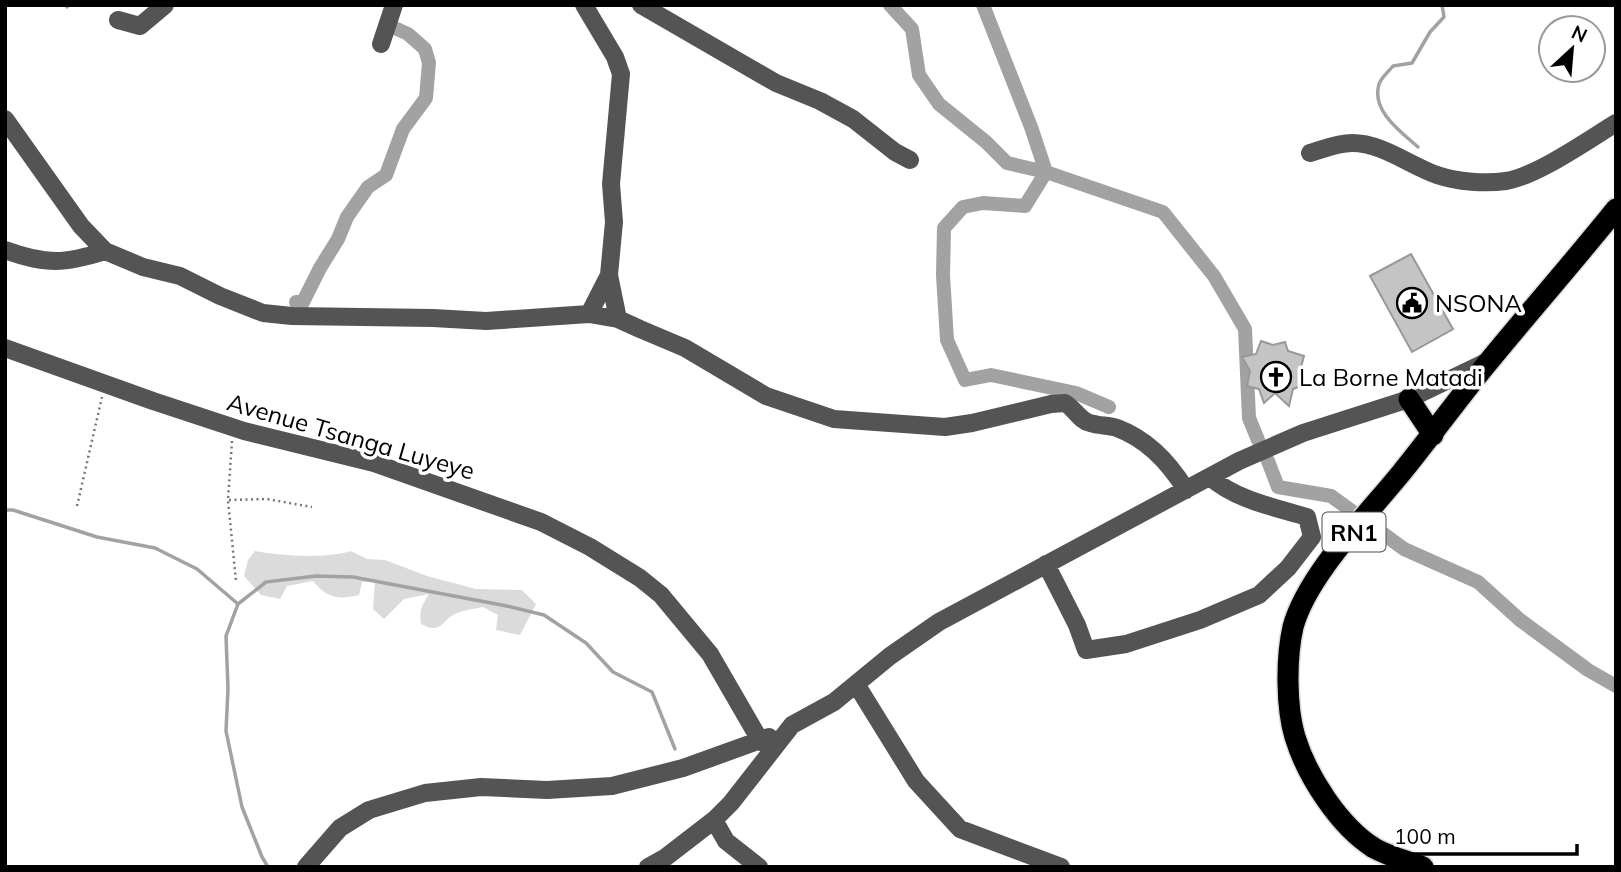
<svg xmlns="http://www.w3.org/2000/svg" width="1621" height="872" viewBox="0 0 1621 872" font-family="Mulish,sans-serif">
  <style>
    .green { fill: #dbdbdb }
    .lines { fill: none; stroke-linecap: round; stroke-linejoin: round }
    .stream { stroke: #a2a2a2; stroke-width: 3.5 }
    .canal { stroke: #a2a2a2; stroke-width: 14 }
    .building { fill: #c4c4c4; stroke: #989898; stroke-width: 2 }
    .highway-casing { stroke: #dbdbdb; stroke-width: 24 }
    .path { stroke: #767676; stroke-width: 2.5; stroke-dasharray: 2 3.5; stroke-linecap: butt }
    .minor { stroke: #545454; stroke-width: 18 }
    .highway { stroke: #000; stroke-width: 21 }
    .labels { text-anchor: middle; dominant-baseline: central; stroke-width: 7; stroke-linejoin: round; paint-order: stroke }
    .shield { fill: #fff; stroke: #4c4c4c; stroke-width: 2 }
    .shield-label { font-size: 23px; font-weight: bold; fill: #000 }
    .poi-label { font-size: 24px; fill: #000; stroke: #fff; text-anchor: start }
    .street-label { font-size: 24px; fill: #000; stroke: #fff }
  </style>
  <rect width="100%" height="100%" fill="#fff"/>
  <path class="green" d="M255,551C281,556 326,559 351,551L367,559L385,560L427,576L476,589L522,590L536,604L520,635L496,630L498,615L483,607C474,609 463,610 455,614C440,621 443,635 421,624C419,610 422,605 429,594L404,599L384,619L373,609L375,581L362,582L359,595C338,600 327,598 313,581L287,586L280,599L261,595L244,576L248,560Z"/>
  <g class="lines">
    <path class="stream" d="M66,5L67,7
      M1418,147C1401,132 1371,111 1379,84C1381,78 1389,71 1393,66L1412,63L1430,32L1444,17L1442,5
      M5,510H13L97,537L155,548L197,569L238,604L266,582L316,576L353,577L507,606L544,615L586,643L613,672L652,692L675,749
      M238,604L226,636L228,689L226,731L242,807L262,857L268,867"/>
    <path class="canal" d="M890,5L912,29L919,75L939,104L986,142L1007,163L1046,172L1163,212L1214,276L1245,329L1249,418L1258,440
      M983,5L1031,127L1046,172L1025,206L983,203L963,207L944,228L943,275L947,340L965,380L991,375L1076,393L1109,407
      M296,302H303L320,268L338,239L347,217L368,187L386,175L403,129L426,98L429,63L425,49L408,34L397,29
      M1268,461L1278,487L1331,496L1353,512
      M1374,527L1404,549L1478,582L1520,620L1588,670L1616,686"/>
  </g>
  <path class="building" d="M1411,254L1453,329L1412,352L1370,276Z
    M1261,341L1273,345L1285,342L1288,351L1304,356L1300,371L1306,384L1293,389L1289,406L1275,393L1264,403L1259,389L1247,386L1250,371L1242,357L1256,354Z"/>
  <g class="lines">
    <g class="highway-casing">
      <path id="highway" d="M1409,399L1433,435
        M1423,867C1407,861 1388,856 1374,848C1339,826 1307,776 1295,737C1286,707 1286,658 1293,627C1307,575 1368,514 1402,472C1432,435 1460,396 1490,360C1532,309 1575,260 1616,209"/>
    </g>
    <path class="path" d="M232,441L228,500L236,581
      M229,500L267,499L312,507
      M77,506L102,397"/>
    <path class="minor" d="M584,5L615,57L621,74L611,184L614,222L609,275L618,319
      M641,5L776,83L820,101L853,119L895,152L910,160
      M118,20L140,26L165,5
      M381,44L394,5
      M5,119L81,226L105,251L143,267L180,276L220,296L263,313L292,316L433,318L486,321L589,314L618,319L640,329L685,348L766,396L834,419L945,427L972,423L1051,404L1065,403C1074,408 1080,421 1090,423C1099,426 1108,425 1117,428C1147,439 1170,464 1186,490
      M1310,153C1324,149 1337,143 1352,143C1382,143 1409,165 1437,175C1458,182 1485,184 1506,181C1537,176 1588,140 1616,123
      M5,250C46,265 65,264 105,251
      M589,314L609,275
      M5,348L153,401L244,431L374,463L541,522L590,547L640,578L661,595L710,654L761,742
      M1046,564L1077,625L1086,650L1126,644L1200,620L1259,595L1288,568L1312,537L1307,517C1274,507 1236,500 1210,477
      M856,684L916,781L960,829L1061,867
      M714,820L726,841L759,867
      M306,867L340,828L369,810L425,793L481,787L547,790L612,786L683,768L769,737
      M648,867L666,857L714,820L731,803L792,725L834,702L890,656L939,622L1239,461L1303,433L1409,399L1486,362"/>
    <use href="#highway" class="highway"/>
  </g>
  <defs>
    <g id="civic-ring" transform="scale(1.575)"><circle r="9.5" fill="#fff" stroke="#000" stroke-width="1.5"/><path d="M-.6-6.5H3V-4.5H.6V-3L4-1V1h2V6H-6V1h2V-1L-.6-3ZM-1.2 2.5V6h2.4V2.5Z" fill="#000"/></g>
    <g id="church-ring" transform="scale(1.575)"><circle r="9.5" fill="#fff" stroke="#000" stroke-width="1.5"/><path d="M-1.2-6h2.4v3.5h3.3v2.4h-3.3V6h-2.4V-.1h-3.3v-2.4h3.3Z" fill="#000"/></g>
  </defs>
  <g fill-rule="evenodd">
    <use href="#civic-ring" x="1412" y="303"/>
    <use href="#church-ring" x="1276" y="377"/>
  </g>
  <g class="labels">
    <rect class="shield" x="1322.5" y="512.5" width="63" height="39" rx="5"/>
    <g class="shield-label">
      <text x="1354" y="532">RN1</text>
    </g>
    <g class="poi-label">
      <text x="1435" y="303">NSONA</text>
      <text x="1299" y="377">La Borne Matadi</text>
    </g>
    <g class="street-label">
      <text transform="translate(351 436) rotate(16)">Avenue Tsanga Luyeye</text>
    </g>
  </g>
  <rect width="1621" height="872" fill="none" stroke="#000000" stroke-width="14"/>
  <g transform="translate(1572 49) rotate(26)"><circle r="33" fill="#ffffff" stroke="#999999" stroke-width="2"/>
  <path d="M0-5L12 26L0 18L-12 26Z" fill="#000000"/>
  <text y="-10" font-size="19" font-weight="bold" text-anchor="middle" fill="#000000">N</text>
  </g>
  <path d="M1383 844v10h194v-10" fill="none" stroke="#000000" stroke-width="3.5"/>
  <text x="1394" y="844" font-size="21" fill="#000000" stroke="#ffffff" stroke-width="5" paint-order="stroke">100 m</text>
</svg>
